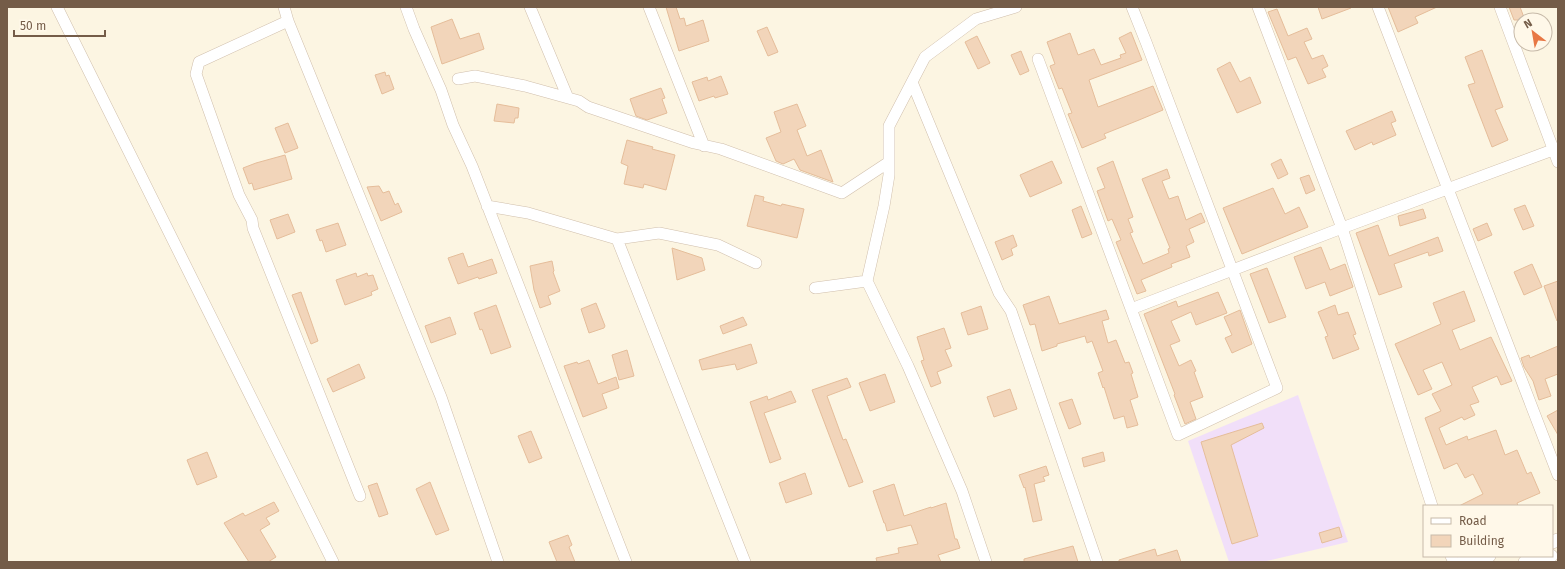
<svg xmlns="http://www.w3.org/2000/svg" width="1565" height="569" viewBox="0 0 1565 569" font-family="'Fira Sans',sans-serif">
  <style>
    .education { fill: #f1dff9 }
    .building { fill: #f2d5ba; stroke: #e5bd9a }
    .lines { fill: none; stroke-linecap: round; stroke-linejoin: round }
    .minor-casing { stroke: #d0bfac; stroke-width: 12 }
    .tertiary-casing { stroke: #d0bfac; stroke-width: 14 }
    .minor { stroke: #fff; stroke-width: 11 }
    .tertiary { stroke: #fff; stroke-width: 13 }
  </style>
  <rect width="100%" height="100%" fill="#fcf5e2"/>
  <path class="education" d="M1298,395L1348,542L1262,562H1229L1188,441Z"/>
  <path class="building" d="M666,7H676L680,19L684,18L686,26L703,20L709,41L679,51Z
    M1318,7H1350L1351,8L1322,19Z
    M1388,7H1437L1415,17L1418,23L1398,32Z
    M1509,7H1520L1525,20H1514Z
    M1277,9L1288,36L1307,28L1312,39L1304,42L1312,59L1323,55L1328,66L1322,69L1326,77L1308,84L1296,57L1288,60L1268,12Z
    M452,19L460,39L479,33L484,49L442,64L431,27Z
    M767,27L778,52L768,56L757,31Z
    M1131,32L1142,60L1089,80L1098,107L1153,86L1163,110L1139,120L1104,134L1106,138L1082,148L1068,114L1072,113L1062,88L1059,89L1050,66L1055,64L1047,42L1070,33L1078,55L1094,49L1101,65L1121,58L1120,55L1126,53L1119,38Z
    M977,36L990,63L978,69L965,42Z
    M1482,50L1503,107L1495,110L1508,140L1492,147L1468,85L1475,83L1465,57Z
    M1021,51L1029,71L1020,75L1011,55Z
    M1230,62L1240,82L1250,77L1261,103L1237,113L1217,69Z
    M385,72L386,76L389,75L394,89L382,94L375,75Z
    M721,76L728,94L715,98L714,96L699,101L692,82L707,77L708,81Z
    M661,88L665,98L662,99L667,113L647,120L636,116L630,99Z
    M497,104L519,108L518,118H515L514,123L494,121Z
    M797,104L806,126L797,130L807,156L821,150L833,182L800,170L794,159L783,164L776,161L766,138L781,132L774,112Z
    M1392,111L1396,121L1391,123L1396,135L1373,145L1372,142L1355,150L1346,131Z
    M288,123L298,148L285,153L275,128Z
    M627,140L653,147L652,149L675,155L666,190L644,184L643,188L624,184L628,166L621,163Z
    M285,155L292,179L254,190L252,183L249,184L243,168L256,163Z
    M1281,159L1288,174L1278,179L1271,164Z
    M1052,161L1062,183L1030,197L1020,175Z
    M1113,161L1133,217L1128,219L1133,232L1130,233L1143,264L1169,253L1168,249L1170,248L1142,179L1167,169L1170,178L1162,181L1169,199L1178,196L1186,220L1201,213L1205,222L1189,229L1194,242L1186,246L1190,257L1171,264L1172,267L1141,280L1146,291L1137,294L1116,242L1121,240L1112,219L1108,221L1097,191L1105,188L1097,168Z
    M1309,175L1315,190L1306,194L1300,178Z
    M379,186L383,193L389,191L395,205L398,203L402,212L381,221L367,187Z
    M1273,188L1285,214L1299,207L1308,227L1242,254L1223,208Z
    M755,195L764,197L763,201L781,206L782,204L804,209L797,238L747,226Z
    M1525,205L1534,226L1523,230L1514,209Z
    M1081,206L1092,234L1082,238L1072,210Z
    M1423,209L1426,218L1400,226L1398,216Z
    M288,214L295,232L277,239L270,220Z
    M338,223L346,245L326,252L322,240L320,241L316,230Z
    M1487,223L1492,235L1478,241L1473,229Z
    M1378,225L1389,256L1438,237L1443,251L1429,256L1428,252L1394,264L1402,287L1379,295L1356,233Z
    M1013,235L1017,246L1011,249L1013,255L1002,260L995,242Z
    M1321,247L1330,270L1345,264L1353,287L1330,296L1325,282L1306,289L1294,257Z
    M672,248L702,258L705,270L677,280Z
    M463,253L468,267L492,259L497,273L479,279L478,277L458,284L448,258Z
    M552,261L554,271L553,272L560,291L548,296L551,304L540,308L534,290L530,266Z
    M1532,264L1542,287L1524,295L1514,272Z
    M1267,268L1286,317L1269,323L1250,274Z
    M356,273L357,277L367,273L368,276L373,275L378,289L371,292L372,295L345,305L336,280Z
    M1558,281V321H1557L1544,286Z
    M1464,291L1475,321L1452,330L1460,350L1491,337L1512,381L1501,385L1497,376L1472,387L1479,402L1470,405L1475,415L1464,420L1462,417L1439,428L1446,445L1467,436L1468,440L1496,430L1505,455L1517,450L1527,474L1531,472L1540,493L1517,503L1518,506H1459L1483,494L1473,474L1465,478L1457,463L1444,469L1425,418L1441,411L1432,394L1452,385L1442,362L1423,370L1432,389L1418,395L1395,344L1441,324L1433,303Z
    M301,292L318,341L311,344L292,295Z
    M1218,292L1227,313L1196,325L1191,312L1171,321L1180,341L1170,345L1179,366L1191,360L1196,371L1194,372L1203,397L1190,402L1196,419L1185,424L1174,395L1175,394L1144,314L1176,301L1178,307Z
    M1049,296L1059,324L1106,310L1109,319L1102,321L1108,343L1116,340L1125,363L1129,362L1133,373L1131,374L1138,397L1130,400L1138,425L1127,428L1124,416L1114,419L1104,387L1103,388L1098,373L1103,371L1092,341L1087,343L1085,336L1057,344V346L1042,351L1035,324L1030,325L1023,305Z
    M596,303L605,326L604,328L589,333L581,309Z
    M496,305L511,347L491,354L482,329L480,330L474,313Z
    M1335,305L1338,315L1348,312L1356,334L1353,335L1359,349L1333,359L1325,337L1328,336L1318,312Z
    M981,306L988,329L968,335L961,313Z
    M1240,310L1252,344L1232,353L1225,338L1232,335L1224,317Z
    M450,317L456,334L431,343L425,326Z
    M743,317L747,325L723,334L720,326Z
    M944,328L951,348L945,350L952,366L937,372L941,383L931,387L921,361L924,360L917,337Z
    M751,344L757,363L737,370L735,364L702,370L699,360Z
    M1558,346V374L1545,379L1551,396L1539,400L1533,381L1524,367L1521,358L1529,355L1530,358Z
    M627,350L634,376L619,380L612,355Z
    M589,360L598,384L616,377L619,388L602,394L607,408L583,417L564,366L577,362L578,364Z
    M359,364L365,378L333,392L327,379Z
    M885,374L895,402L870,411L859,383Z
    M847,378L851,387L827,396L843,440L846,439L863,482L849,487L812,390Z
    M1010,389L1017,409L994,417L987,397Z
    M791,391L796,402L764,413L781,459L770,463L750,402L767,396L768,400Z
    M1072,399L1081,424L1069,429L1059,403Z
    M1558,410V435L1547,416Z
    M1262,423L1264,428L1231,445L1258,536L1232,544L1201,442Z
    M531,431L542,458L529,463L518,436Z
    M207,452L217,477L197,485L187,460Z
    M1103,452L1105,461L1084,467L1082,458Z
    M1046,466L1049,475L1043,477L1045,481L1034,484L1042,520L1033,522L1025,487L1024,488L1019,475Z
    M805,473L812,494L786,503L779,483Z
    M430,482L449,530L436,535L416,489Z
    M377,483L388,514L379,517L368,486Z
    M894,484L904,516L931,507V508L946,503L955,539H957L960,548L938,555L941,562H877L876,558L899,553L898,548L918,544L911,525L887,531L885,523H884L873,491Z
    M274,502L279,511L266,518L270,524L260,530L276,557L268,562H249L224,523L243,513L245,516Z
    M1339,527L1342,537L1322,543L1319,533Z
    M568,535L572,545L569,547L575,562H557L549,542Z
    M1073,546L1078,562H1024V559Z
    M1155,549L1157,556L1177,550L1181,562H1119V560Z"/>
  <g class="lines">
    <g class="minor-casing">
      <path id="minor" d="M57,7L333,562
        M284,7L288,21L441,397L498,562
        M406,7L414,29L441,90L453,125L472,166L626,562
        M530,7L568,98
        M649,7L704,146
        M1258,7L1342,228L1432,506
        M1378,7L1558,475
        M1500,7L1558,162
        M288,21L199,62L196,74L239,195L252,220L253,228L360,496
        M1038,59L1178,435L1277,388L1146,42L1132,7
        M458,79L475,76L525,86L579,101L588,107L694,143L721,149L842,193L889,162
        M912,82L999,293L1011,311L1097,562
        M487,206L528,213L617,239L659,233L718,245L756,263
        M617,239L745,562
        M867,281L908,366L962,491L986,562
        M815,288L867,281L884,206L889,175V126L925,57L976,19L1016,7
        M1131,309L1342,228L1558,148
        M1451,556L1454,562"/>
    </g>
    <g class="tertiary-casing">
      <path id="tertiary" d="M1552,542L1558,540
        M1462,562L1489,556
        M1525,562L1551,556"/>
    </g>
    <use href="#minor" class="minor"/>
    <use href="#tertiary" class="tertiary"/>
  </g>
  <rect width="1565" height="569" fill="none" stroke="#745c48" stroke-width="16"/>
  <rect x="1423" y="505" width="130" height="52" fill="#fff8e9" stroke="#c7baa9"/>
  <rect x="1431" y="518" width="20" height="6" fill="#ffffff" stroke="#c7baa9"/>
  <text x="1459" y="525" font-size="12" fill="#745c48">Road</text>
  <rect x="1431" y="535" width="20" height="12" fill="#f2d5ba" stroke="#c7baa9"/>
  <text x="1459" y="545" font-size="12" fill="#745c48">Building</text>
  <g transform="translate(1533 32) rotate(329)"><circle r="19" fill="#fff8e9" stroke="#c7baa9"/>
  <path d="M0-3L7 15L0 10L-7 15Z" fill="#e87845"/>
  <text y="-6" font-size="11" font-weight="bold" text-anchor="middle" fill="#745c48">N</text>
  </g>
  <path d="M14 30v6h91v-6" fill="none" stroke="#745c48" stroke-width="2"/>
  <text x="20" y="30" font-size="12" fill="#745c48" stroke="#fff8e9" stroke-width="3" paint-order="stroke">50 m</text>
</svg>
